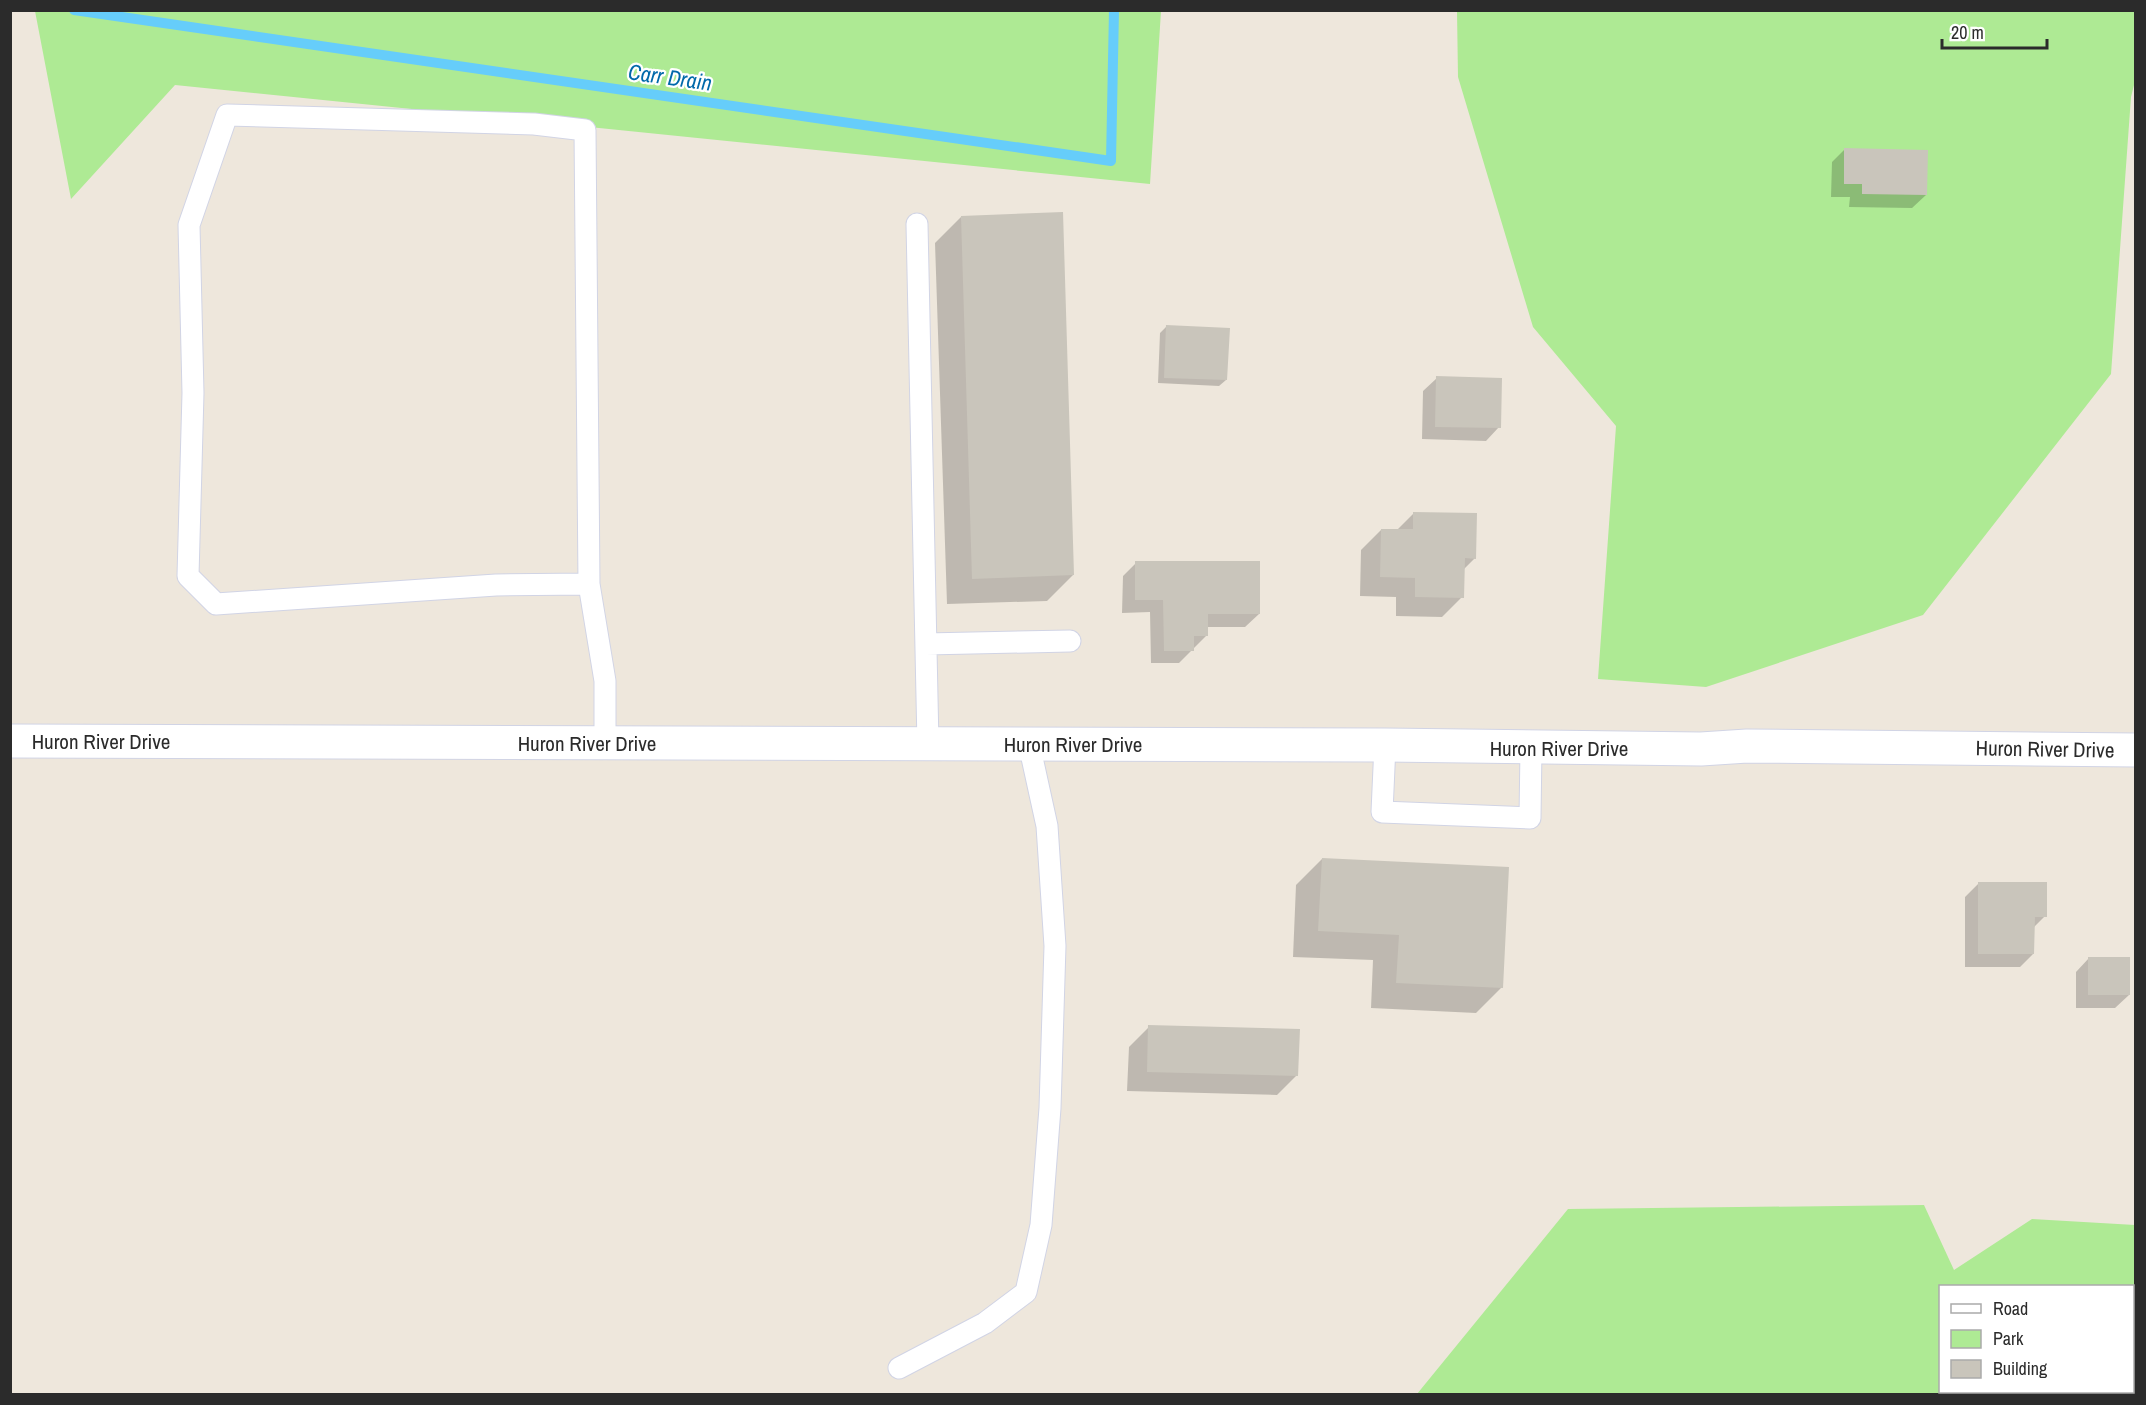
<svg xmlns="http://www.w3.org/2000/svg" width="2146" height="1405" viewBox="0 0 2146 1405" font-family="'Archivo Narrow',sans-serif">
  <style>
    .green { fill: #aeea94 }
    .shadow { fill: #0003 }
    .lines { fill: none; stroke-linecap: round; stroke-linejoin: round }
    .stream { stroke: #66cdfa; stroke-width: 10 }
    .building { fill: #c9c5bb }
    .lane-casing { stroke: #d1d4e5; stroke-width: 23 }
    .secondary-casing { stroke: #d1d4e5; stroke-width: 35 }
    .lane { stroke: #fff; stroke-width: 21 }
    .secondary { stroke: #fff; stroke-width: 33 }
    .labels { text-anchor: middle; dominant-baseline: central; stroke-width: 4.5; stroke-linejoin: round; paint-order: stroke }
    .street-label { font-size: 21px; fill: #2b2b2b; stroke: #fff }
    .water-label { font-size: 22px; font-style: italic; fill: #0169aa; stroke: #fff }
  </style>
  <rect width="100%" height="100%" fill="#eee7dc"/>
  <path class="green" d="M35,11H1161L1150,184L175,85L71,199Z
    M1457,11H2135V81L2131,97L2111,374L1923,615L1706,687L1598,679L1616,426L1533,327L1458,77Z
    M1924,1205L1954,1270L2032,1219L2135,1225L2136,1317L2133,1325L2132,1286H1940V1392H2116V1394H1417L1568,1209Z"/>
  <path class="shadow" d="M1845,149L1926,195L1912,208L1849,207L1850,197H1831L1832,162Z
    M961,217L1073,575L1047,601L947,604L935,243Z
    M1166,327L1226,380L1219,386L1158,383L1160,333Z
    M1437,378L1499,427L1486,441L1422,439L1423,391Z
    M1414,513L1475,558L1463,570L1462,597L1442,617L1396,616V597L1360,596L1361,550L1381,530H1397Z
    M1136,563L1259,614L1245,627H1207V635L1179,663H1151L1150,612L1122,613L1123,576Z
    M1322,859L1502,987L1476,1013L1371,1008L1373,960L1293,957L1296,885Z
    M1979,883L2045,916L2033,928V954L2020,967H1965V897Z
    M2089,958L2129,995L2115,1008H2076V972Z
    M1149,1027L1297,1075L1277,1095L1127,1091L1129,1047Z"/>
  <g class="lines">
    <path class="stream" d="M74,10L1111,161L1114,10"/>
  </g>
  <path class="building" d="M1844,148L1928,150L1927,195L1862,194V184H1844Z
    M1063,212L1074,575L972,579L961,216Z
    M1166,325L1230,328L1227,380L1164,378Z
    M1436,376L1502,378L1501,428L1435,427Z
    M1413,512L1477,513L1476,559L1465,558L1464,598L1415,597V578L1380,577L1381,529H1413Z
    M1135,561H1260V614H1208V636H1194V651H1164L1163,600H1135Z
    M1322,858L1509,867L1503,988L1396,983L1399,935L1318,931Z
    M1978,882H2047V917H2035L2034,954H1978Z
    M2088,957H2130V995H2088Z
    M1148,1025L1300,1029L1298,1076L1147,1072Z"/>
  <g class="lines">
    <g class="lane-casing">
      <path id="lane" d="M917,224L928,744
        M589,584L585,130L534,124L227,115L189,225L193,393L188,576L216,604L496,585L589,584L605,681V743
        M926,644L1070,641
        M1385,745L1382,812L1530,818L1531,748
        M899,1368L985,1323L1026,1292L1041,1225L1050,1108L1055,946L1047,826L1029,744"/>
    </g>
    <g class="secondary-casing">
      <path id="secondary" d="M10,741L1385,745L1701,749L1747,746L2136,750"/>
    </g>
    <use href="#lane" class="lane"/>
    <use href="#secondary" class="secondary"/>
  </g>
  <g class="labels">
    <g class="street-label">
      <text x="101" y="741">Huron River Drive</text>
      <text x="587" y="743">Huron River Drive</text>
      <text x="1073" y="744">Huron River Drive</text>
      <text x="1559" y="748">Huron River Drive</text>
      <text transform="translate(2045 749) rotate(1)">Huron River Drive</text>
    </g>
    <g class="water-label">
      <text transform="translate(670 77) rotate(8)">Carr Drain</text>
    </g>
  </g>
  <rect width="2146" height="1405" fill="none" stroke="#2b2b2b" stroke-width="24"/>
  <rect x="1939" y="1285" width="195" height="108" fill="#ffffff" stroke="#aaaaaa" stroke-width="1.5"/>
  <rect x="1951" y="1304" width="30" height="9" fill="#ffffff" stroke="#aaaaaa" stroke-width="1.5"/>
  <text x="1993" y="1315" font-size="18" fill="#2b2b2b">Road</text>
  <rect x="1951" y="1330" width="30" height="18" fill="#aeea94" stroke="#aaaaaa" stroke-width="1.5"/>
  <text x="1993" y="1345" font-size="18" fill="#2b2b2b">Park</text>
  <rect x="1951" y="1360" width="30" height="18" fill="#c9c5bb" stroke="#aaaaaa" stroke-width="1.5"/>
  <text x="1993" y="1375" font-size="18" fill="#2b2b2b">Building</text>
  <path d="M1942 39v9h105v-9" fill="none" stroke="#2b2b2b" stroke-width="3"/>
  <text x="1951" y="39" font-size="18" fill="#2b2b2b" stroke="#ffffff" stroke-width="4.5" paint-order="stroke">20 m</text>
</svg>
